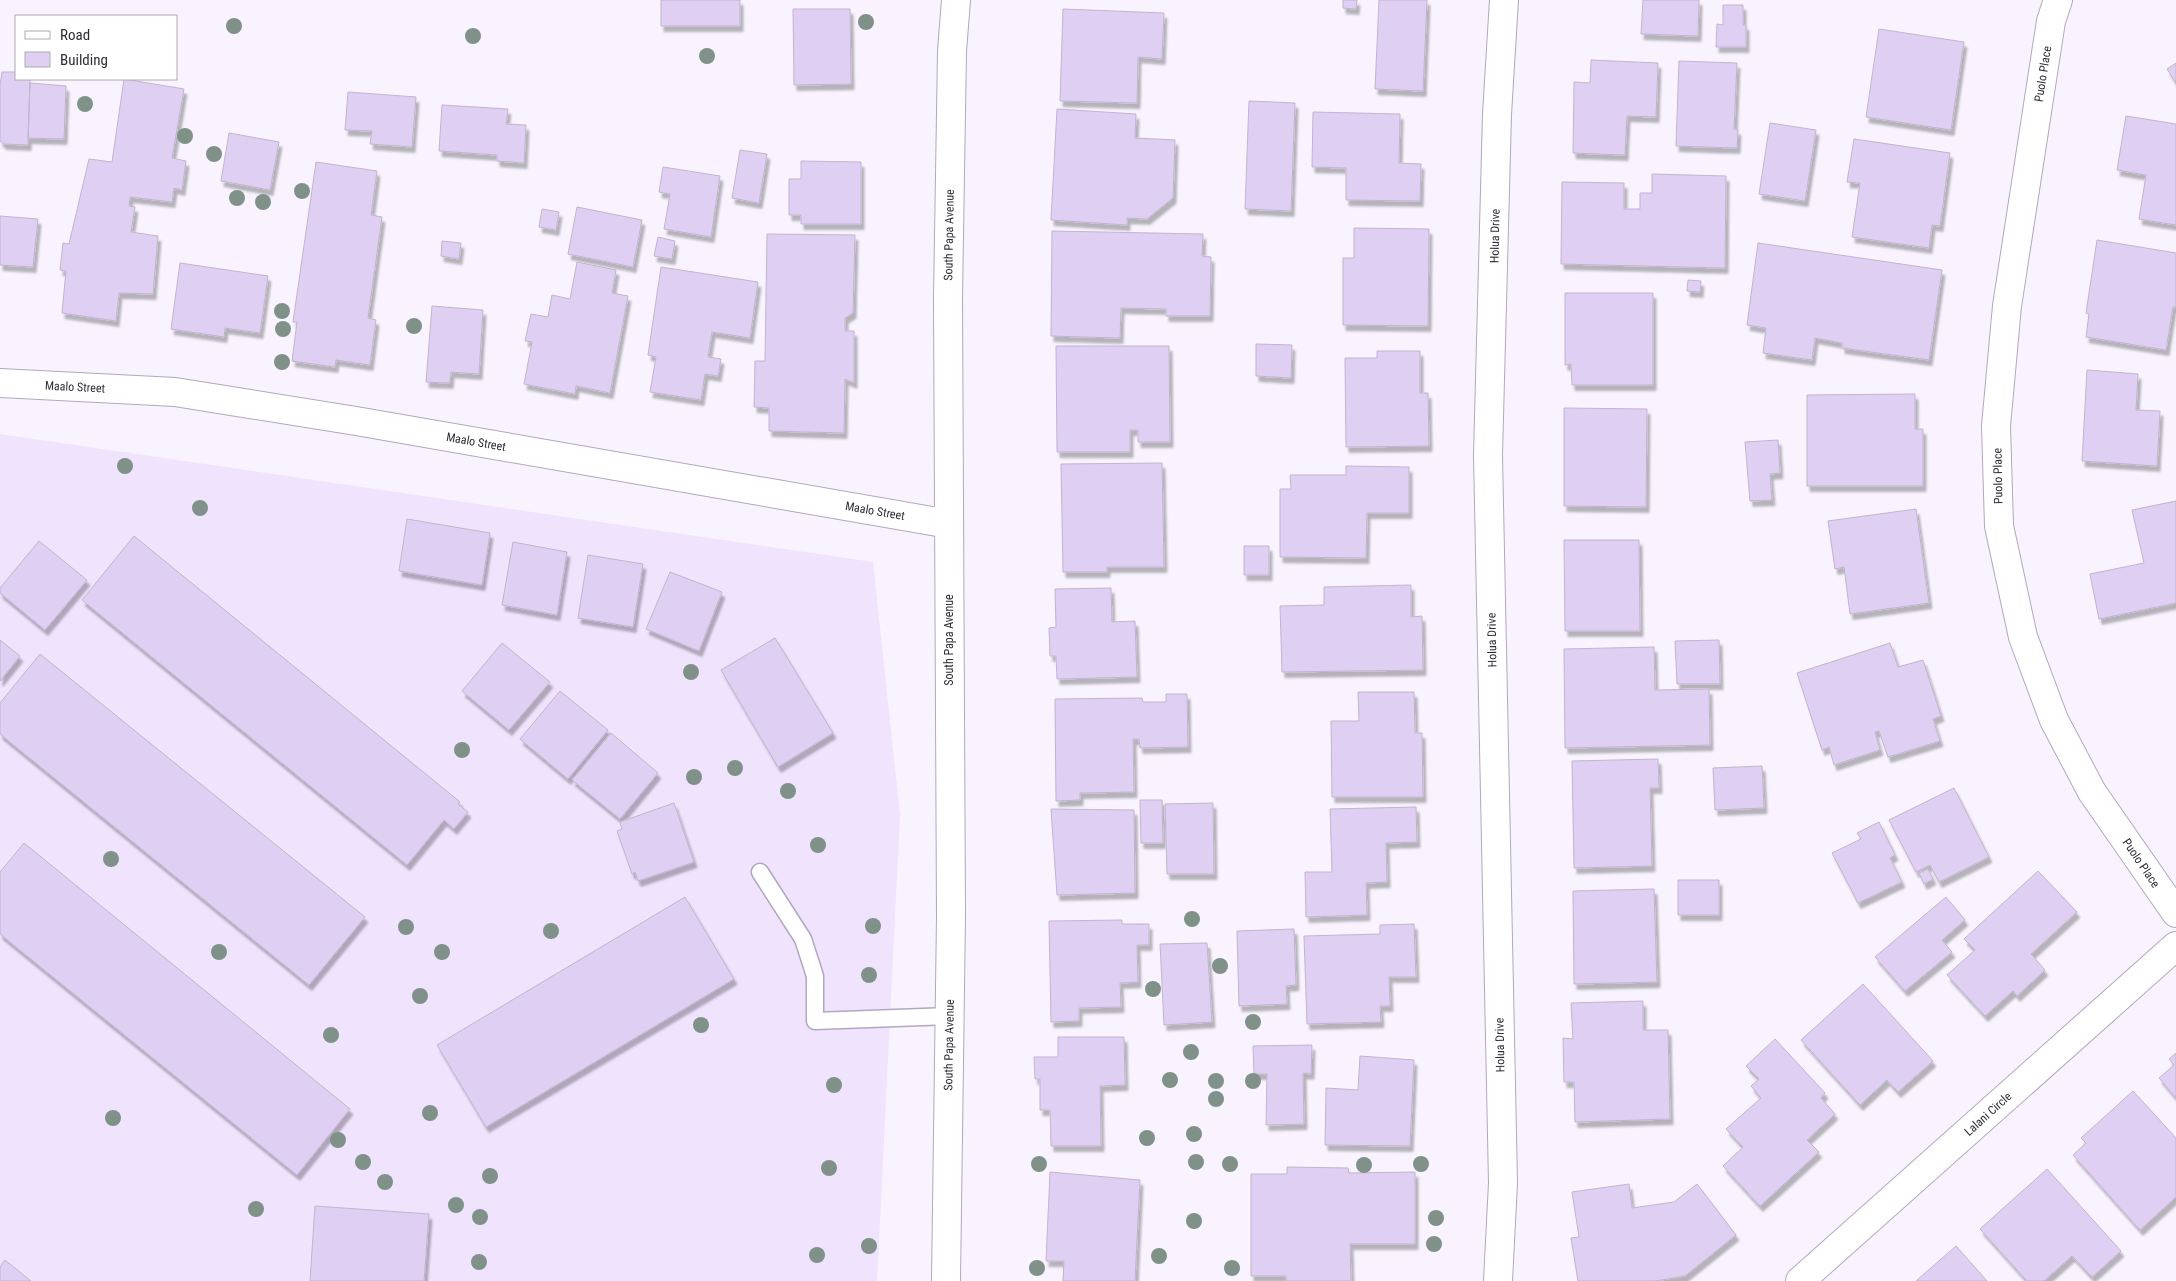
<svg xmlns="http://www.w3.org/2000/svg" width="2176" height="1281" viewBox="0 0 2176 1281" font-family="'Roboto Condensed',sans-serif">
  <style>
    .built { fill: #efe3fe }
    .building { fill: #dfd0f3; stroke: #c0b4ce; filter: url(#shadow) }
    .lines { fill: none; stroke-linecap: round; stroke-linejoin: round }
    .service-casing { stroke: #b2a7c0; stroke-width: 19 }
    .minor-casing { stroke: #b2a7c0; stroke-width: 30 }
    .tertiary-casing { stroke: #b2a7c0; stroke-width: 30 }
    .service { stroke: #fff; stroke-width: 16 }
    .minor { stroke: #fff; stroke-width: 28 }
    .tertiary { stroke: #fff; stroke-width: 28 }
    .tree { fill: #7f9188 }
    .labels { text-anchor: middle; dominant-baseline: central; stroke-width: 4; stroke-linejoin: round; paint-order: stroke }
    .street-label { font-size: 12px; fill: #2f2b35; stroke: #fff }
  </style>
  <defs>
    <filter id="shadow"><feDropShadow dx="3" dy="5.5" stdDeviation="1" flood-color="#0004"/></filter>
  </defs>
  <rect width="100%" height="100%" fill="#f8f3fe"/>
  <path class="built" d="M0,434L873,562L900,815L877,1281H0Z"/>
  <path class="building" d="M661,0H740V26H661Z
    M1343,0H1357L1356,9L1343,8Z
    M1379,0H1427L1423,91L1375,89Z
    M1643,0H1699L1698,36L1641,34Z
    M1723,5H1743V25H1746V47H1716L1717,24L1723,25Z
    M793,9H850L851,84L794,85Z
    M1063,9L1164,13L1162,59L1138,57L1137,103L1060,101Z
    M1879,29L1964,42L1951,130L1866,117Z
    M1591,60L1658,63L1656,117L1627,116L1625,155L1573,153L1574,82L1590,83Z
    M1679,61L1737,63L1734,129L1738,130L1737,148L1676,146Z
    M2176,63V83L2167,69Z
    M2,72H16V79H30L28,145L4,144L0,141V85Z
    M124,79L184,89L172,158L186,161L182,190L174,188L172,202L130,197L129,206L135,207L131,232L158,236L153,294L119,293L116,321L62,313L66,271L60,270L63,243L69,244L89,159L112,162Z
    M30,83L66,86L64,139L28,138Z
    M348,92L416,97L412,147L370,144L372,131L345,130Z
    M1249,101L1295,103L1291,211L1245,209Z
    M442,105L508,109L506,124L526,125L524,163L497,161V155L439,151Z
    M1057,109L1136,114L1135,138L1175,140L1173,198L1147,219L1127,218V225L1051,220Z
    M1313,112L1400,114L1399,163L1421,164L1420,201L1346,200V168L1312,167Z
    M2126,116L2176,124V225L2139,219L2146,175L2117,170Z
    M1770,123L1816,130L1805,201L1759,194Z
    M229,133L279,142L270,190L221,181Z
    M1854,139L1950,153L1940,226L1932,225L1929,248L1852,237L1860,183L1847,182Z
    M740,150L767,154L759,203L732,198Z
    M801,161L861,162V224H801V215H789V179H801Z
    M316,162L377,171L371,215L382,217L368,318L376,320L370,365L336,360L335,367L292,361L297,322H293Z
    M663,167L720,176L711,237L664,229L670,194L659,192Z
    M1652,174L1726,176L1725,268L1561,264L1562,182L1624,183V209H1640V193H1652Z
    M577,207L642,220L633,267L568,254Z
    M542,209L559,212L556,230L539,227Z
    M0,216L38,219L33,267L0,265Z
    M1354,228L1429,229L1428,326L1343,325V258H1354Z
    M1052,231L1203,234L1202,256L1211,257L1210,316H1166V309L1121,308L1120,338L1051,336Z
    M767,234L855,235L853,313L845,318V331H854V383L845,379L844,433L769,431V408L754,407L755,361H765Z
    M658,237L675,241L672,259L654,256Z
    M2097,240L2176,253V307H2173L2166,350L2086,337L2089,314L2086,313Z
    M442,241L461,243L459,259L441,256Z
    M1758,243L1942,270L1929,360L1842,348V343L1815,338L1812,360L1763,353L1766,328L1747,325Z
    M577,262L616,270L612,293L628,296L610,393L576,386L575,394L524,384L532,342L525,341L531,314L548,317L552,295L570,299Z
    M180,263L268,276L260,333L225,328L224,337L171,329Z
    M661,267L758,282L750,338L712,332L708,357L721,359L718,376L705,374L701,400L650,392L656,357L648,355Z
    M1688,280L1701,281L1700,292L1687,291Z
    M1565,293H1653V385H1572L1571,364L1565,365Z
    M432,306L483,310L479,374L451,372L450,383L426,382Z
    M1256,344L1292,345L1291,378L1256,376Z
    M1056,346H1169L1170,442H1138V430H1130V452H1057Z
    M1377,351H1420V393H1428L1429,446L1346,447L1345,358H1377Z
    M2087,370L2138,374L2136,410L2160,411L2157,466L2082,461Z
    M1915,394V429H1923V486H1807V395Z
    M1564,408L1647,409L1646,507L1564,506Z
    M1778,440L1780,473L1770,474L1772,500L1750,501L1745,442Z
    M1162,463L1164,567H1107V572H1063L1061,464Z
    M1346,466L1409,467V513H1367L1366,558L1280,557V489H1291L1290,475H1346Z
    M2176,501V603L2099,619L2090,574L2144,563L2132,510Z
    M1916,509L1929,603L1850,614L1844,567L1835,569L1828,521Z
    M407,519L490,533L482,585L399,571Z
    M134,536L460,802L458,804L468,812L454,829L444,820L407,865L82,600Z
    M1564,540H1639L1640,631H1565Z
    M39,541L87,580L45,630L0,593V588Z
    M513,542L567,552L557,615L502,605Z
    M1244,546H1269V575H1244Z
    M588,555L643,564L633,627L578,618Z
    M670,572L722,592L699,651L646,629Z
    M1411,585V617L1422,616L1423,670L1282,672L1280,606L1324,605V587Z
    M1111,588L1112,622L1135,621L1137,677L1057,679L1056,656H1050L1049,628L1056,627L1055,589Z
    M775,638L833,733L778,767L721,670Z
    M0,640L20,656L0,681Z
    M1719,640L1720,684H1677L1675,641Z
    M502,643L550,682L509,730L462,691Z
    M1890,643L1898,667L1923,660L1941,716L1933,719L1940,741L1888,757L1879,731L1875,732L1880,750L1834,765L1829,747L1822,750L1797,673Z
    M1654,647L1655,690L1709,689L1710,745L1565,748L1564,649Z
    M40,654L365,917L309,985L0,734V703Z
    M560,691L608,730L568,779L520,739Z
    M1358,692H1414L1415,733H1422L1423,797H1332L1331,721H1359Z
    M1166,694H1187L1188,747L1140,748L1139,739H1133L1134,792L1080,793V800L1056,801L1055,699L1142,698L1143,702H1166Z
    M611,733L658,773L620,819L572,780Z
    M1658,759L1659,788H1650L1652,866L1574,868L1572,761Z
    M1762,766L1764,808L1715,810L1713,768Z
    M1954,788L1989,857L1939,882L1930,865L1916,872L1889,820Z
    M1140,800H1162L1163,843H1141Z
    M674,803L694,862L638,881L635,872L632,874L617,831L622,829L620,822Z
    M1213,803L1214,874H1167L1165,804Z
    M1416,807L1417,842L1386,843L1387,882L1366,883L1367,915L1306,917L1305,872H1332L1330,809Z
    M1051,809L1134,810L1135,893L1057,895Z
    M1879,822L1895,855L1890,858L1902,882L1858,903L1832,853L1861,839L1857,833Z
    M24,843L350,1109L297,1175L0,934V872Z
    M1928,869L1933,879L1924,884L1919,873Z
    M2038,871L2077,912L2031,954L2045,970L2017,996L2013,991L1985,1016L1947,975L1975,950L1964,939Z
    M1678,880H1719V915H1678Z
    M1654,889L1657,982L1574,984L1573,891Z
    M685,897L734,979L486,1127L437,1045Z
    M1946,897L1965,920L1942,940L1952,952L1905,991L1875,957Z
    M1122,920V924H1149V945H1137L1138,982L1120,983L1121,1007L1079,1008V1021L1051,1022L1049,921Z
    M1414,924L1416,977H1389L1390,1006H1380L1381,1022L1307,1024L1304,936L1380,934V925Z
    M1294,929L1296,985L1286,986L1287,1004L1239,1006L1237,931Z
    M1207,943L1212,1022L1164,1025L1160,944Z
    M1863,984L1933,1061L1898,1092L1887,1080L1860,1105L1801,1040Z
    M1643,1001V1030H1668L1670,1119L1575,1122L1574,1082H1564L1563,1038L1573,1039L1571,1003Z
    M1058,1037H1124L1125,1085L1100,1086L1101,1146H1051L1050,1110H1040V1079H1035L1034,1057H1058Z
    M1775,1039L1825,1093L1821,1098L1835,1114L1807,1140L1819,1152L1760,1206L1723,1166L1743,1147L1726,1129L1761,1098L1751,1086L1759,1079L1746,1066Z
    M1312,1045L1311,1074L1303,1073L1304,1124L1266,1125L1267,1074H1254L1253,1046Z
    M2176,1053V1098L2159,1078L2174,1065L2169,1059Z
    M1360,1056L1414,1060L1410,1146L1325,1145L1326,1088L1358,1090Z
    M2133,1091L2176,1138V1197L2140,1230L2073,1155L2086,1143L2081,1138Z
    M1287,1167L1348,1168L1349,1173L1415,1172V1244H1350L1351,1281H1286V1276H1251V1174H1287Z
    M2047,1169L2121,1251L2092,1277L2072,1256L2044,1281H2027L1980,1229Z
    M1050,1172L1140,1180L1135,1281H1063L1064,1261H1046Z
    M1629,1184L1632,1208L1674,1202L1697,1184L1736,1235L1685,1276L1655,1281H1578L1571,1238L1579,1237L1572,1192Z
    M315,1206L429,1214L424,1281H310Z
    M1956,1246L1987,1281H1916Z
    M5,1260L31,1281H0V1267Z"/>
  <g class="lines">
    <g class="service-casing">
      <path id="service" d="M760,872L803,939L815,976V1021L950,1016"/>
    </g>
    <g class="minor-casing">
      <path id="minor" d="M2058,0L2051,21L2007,306L1996,426L1999,526L2023,637L2054,720L2092,792L2176,913
        M0,383L175,392L356,421L949,524
        M1498,1281L1503,1183L1488,455L1497,114L1504,0
        M1800,1281L2176,946"/>
    </g>
    <g class="tertiary-casing">
      <path id="tertiary" d="M946,1281L951,916L948,299L952,51L956,0"/>
    </g>
    <use href="#service" class="service"/>
    <use href="#minor" class="minor"/>
    <use href="#tertiary" class="tertiary"/>
  </g>
  <g class="tree">
    <circle cx="866" cy="22" r="8"/>
    <circle cx="234" cy="26" r="8"/>
    <circle cx="473" cy="36" r="8"/>
    <circle cx="707" cy="56" r="8"/>
    <circle cx="85" cy="104" r="8"/>
    <circle cx="185" cy="136" r="8"/>
    <circle cx="214" cy="154" r="8"/>
    <circle cx="302" cy="191" r="8"/>
    <circle cx="237" cy="198" r="8"/>
    <circle cx="263" cy="202" r="8"/>
    <circle cx="282" cy="311" r="8"/>
    <circle cx="414" cy="326" r="8"/>
    <circle cx="283" cy="329" r="8"/>
    <circle cx="282" cy="362" r="8"/>
    <circle cx="125" cy="466" r="8"/>
    <circle cx="200" cy="508" r="8"/>
    <circle cx="691" cy="672" r="8"/>
    <circle cx="462" cy="750" r="8"/>
    <circle cx="735" cy="768" r="8"/>
    <circle cx="694" cy="777" r="8"/>
    <circle cx="788" cy="791" r="8"/>
    <circle cx="818" cy="845" r="8"/>
    <circle cx="111" cy="859" r="8"/>
    <circle cx="1192" cy="919" r="8"/>
    <circle cx="873" cy="926" r="8"/>
    <circle cx="406" cy="927" r="8"/>
    <circle cx="551" cy="931" r="8"/>
    <circle cx="219" cy="952" r="8"/>
    <circle cx="442" cy="952" r="8"/>
    <circle cx="1220" cy="966" r="8"/>
    <circle cx="869" cy="975" r="8"/>
    <circle cx="1153" cy="989" r="8"/>
    <circle cx="420" cy="996" r="8"/>
    <circle cx="1253" cy="1022" r="8"/>
    <circle cx="701" cy="1025" r="8"/>
    <circle cx="331" cy="1035" r="8"/>
    <circle cx="1191" cy="1052" r="8"/>
    <circle cx="1170" cy="1080" r="8"/>
    <circle cx="1216" cy="1081" r="8"/>
    <circle cx="1253" cy="1081" r="8"/>
    <circle cx="834" cy="1085" r="8"/>
    <circle cx="1216" cy="1099" r="8"/>
    <circle cx="430" cy="1113" r="8"/>
    <circle cx="113" cy="1118" r="8"/>
    <circle cx="1194" cy="1134" r="8"/>
    <circle cx="1147" cy="1138" r="8"/>
    <circle cx="338" cy="1140" r="8"/>
    <circle cx="363" cy="1162" r="8"/>
    <circle cx="1196" cy="1162" r="8"/>
    <circle cx="1039" cy="1164" r="8"/>
    <circle cx="1230" cy="1164" r="8"/>
    <circle cx="1421" cy="1164" r="8"/>
    <circle cx="1364" cy="1165" r="8"/>
    <circle cx="829" cy="1168" r="8"/>
    <circle cx="490" cy="1176" r="8"/>
    <circle cx="385" cy="1182" r="8"/>
    <circle cx="456" cy="1205" r="8"/>
    <circle cx="256" cy="1209" r="8"/>
    <circle cx="480" cy="1217" r="8"/>
    <circle cx="1436" cy="1218" r="8"/>
    <circle cx="1194" cy="1221" r="8"/>
    <circle cx="1434" cy="1244" r="8"/>
    <circle cx="869" cy="1246" r="8"/>
    <circle cx="817" cy="1255" r="8"/>
    <circle cx="1159" cy="1256" r="8"/>
    <circle cx="479" cy="1262" r="8"/>
    <circle cx="1037" cy="1268" r="8"/>
    <circle cx="1232" cy="1268" r="8"/>
  </g>
  <g class="labels">
    <g class="street-label">
      <text transform="translate(2043 74) rotate(-81)">Puolo Place</text>
      <text transform="translate(949 235) rotate(-89)">South Papa Avenue</text>
      <text transform="translate(1495 236) rotate(-89)">Holua Drive</text>
      <text transform="translate(75 387) rotate(3)">Maalo Street</text>
      <text transform="translate(476 442) rotate(10)">Maalo Street</text>
      <text transform="translate(1998 476) rotate(-91)">Puolo Place</text>
      <text transform="translate(875 511) rotate(10)">Maalo Street</text>
      <text transform="translate(949 640) rotate(-90)">South Papa Avenue</text>
      <text transform="translate(1492 640) rotate(-91)">Holua Drive</text>
      <text transform="translate(2141 863) rotate(56)">Puolo Place</text>
      <text transform="translate(949 1045) rotate(-89)">South Papa Avenue</text>
      <text transform="translate(1500 1045) rotate(-91)">Holua Drive</text>
      <text transform="translate(1988 1114) rotate(-42)">Lalani Circle</text>
    </g>
  </g>
  <rect x="15" y="15" width="162" height="65" fill="#ffffff" stroke="#acaaae"/>
  <rect x="25" y="31" width="25" height="8" fill="#ffffff" stroke="#acaaae"/>
  <text x="60" y="40" font-size="15" fill="#2f2b35">Road</text>
  <rect x="25" y="52" width="25" height="15" fill="#dfd0f3" stroke="#acaaae"/>
  <text x="60" y="65" font-size="15" fill="#2f2b35">Building</text>
</svg>
